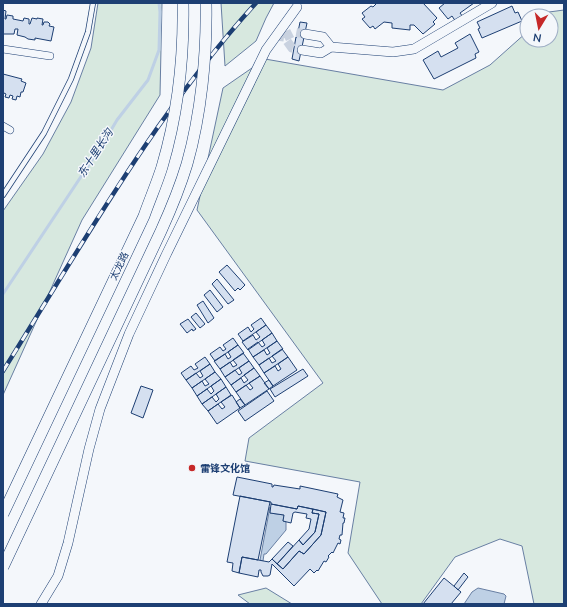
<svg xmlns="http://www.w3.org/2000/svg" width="567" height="607" viewBox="0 0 567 607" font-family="Mulish,'Noto Sans SC',sans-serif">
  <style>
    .green { fill: #d7e8df; stroke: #687fa3 }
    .water { fill: #bed0e5; stroke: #687fa3 }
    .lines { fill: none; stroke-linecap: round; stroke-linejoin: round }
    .stream { stroke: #bed0e5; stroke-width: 3 }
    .building { fill: #d5e0f0; stroke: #1d3f73 }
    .minor-tunnel { stroke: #c9d2e0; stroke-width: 9; stroke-dasharray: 9 4.5; stroke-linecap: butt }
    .service-casing { stroke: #1d3f73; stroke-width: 6 }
    .pedestrian-casing { stroke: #1d3f73; stroke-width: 8 }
    .minor-casing { stroke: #1d3f73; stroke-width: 10 }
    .service { stroke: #f4f7fb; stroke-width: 4.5 }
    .pedestrian { stroke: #f4f7fb; stroke-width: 7 }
    .minor { stroke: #f4f7fb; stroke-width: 9 }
    .rail-casing { stroke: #1d3f73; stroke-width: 4.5 }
    .rail { stroke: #f4f7fb; stroke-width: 3; stroke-dasharray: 9; stroke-linecap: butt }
    .tertiary-bridge-casing { stroke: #1d3f73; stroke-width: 12; stroke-linecap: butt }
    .tertiary-bridge { stroke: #f4f7fb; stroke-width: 11 }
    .poi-dot { fill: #c62828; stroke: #f4f7fb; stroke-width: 1.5 }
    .labels { text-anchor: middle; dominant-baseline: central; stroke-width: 3; stroke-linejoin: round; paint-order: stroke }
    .street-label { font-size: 10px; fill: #1d3f73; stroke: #f4f7fb }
    .poi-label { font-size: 10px; font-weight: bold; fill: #1d3f73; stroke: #f4f7fb; text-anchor: start }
    .water-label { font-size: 11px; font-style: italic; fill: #1d3f73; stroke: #f4f7fb }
  </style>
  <rect width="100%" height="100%" fill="#f4f7fb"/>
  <path class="green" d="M98,3H162L160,95L82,220L3,395V211L43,154L71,102L91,48Z
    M221,3H274L266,18L256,41L225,66Z
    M564,10V604H534L522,546L500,539L455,557L421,604H382L348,553L360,482L245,461L249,438L323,383L197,210L223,88L265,59L443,90L490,65L527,32V40H551V16H545L549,12Z
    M266,588L292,604H250L238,595Z"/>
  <path class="water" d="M270,507V513L284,515L283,521L286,522V530L266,554H264L263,561L260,560Z
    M478,588L504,594L506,596L504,604H464L472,592Z"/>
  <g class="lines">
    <path class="stream" d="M3,294L104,142L117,120L148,80L159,50L160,12L159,3"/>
  </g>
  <path class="building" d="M377,3H423L437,18L433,22L435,24L423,34L414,25H410V30L392,28V23L384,22L375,29L373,26L370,28L362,19L365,17L362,13L371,6L373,7Z
    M445,3H474L460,13L463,17L456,22L452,16L448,19L439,8Z
    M512,6L515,13L518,12L522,21L482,38L478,29L480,28L477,22Z
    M3,10L6,11L5,19H6L7,15L13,16V19L23,21L24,18L29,19V24H30L32,18L37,19V18L43,19L42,25H43L44,22H48L50,24L49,26L54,27L51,41L35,38V40L28,39L25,37L17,35L18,29H15L14,34H3Z
    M300,22L307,23L299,61L292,59L296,37H297Z
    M470,34L479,52L475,54L476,58L434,79L423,60L438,51L441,57L458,48L455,43Z
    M3,74L22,79L21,81L26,83L23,92H21L20,97L17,96L16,100L12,99L13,96L10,95L9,98L5,97L6,94L4,93L3,95Z
    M227,265L245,285L240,290L238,288L235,291L219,272Z
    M217,279L234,300L228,304L212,284Z
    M210,290L223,307L217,312L204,295Z
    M203,301L214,318L208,323L197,305Z
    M196,313L205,324L200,328L191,317Z
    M261,318L266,325L243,341L238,334L248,327L251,332L254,329L251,325Z
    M188,319L196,329L193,331L192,329L187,333L180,324Z
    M266,325L272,333L248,350L242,342L253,335L256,340L260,337L256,332Z
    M272,333L277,341L253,357L248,349L258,342L262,347L265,345L262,340Z
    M233,338L238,345L215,361L210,354L220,347L223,351L226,349L223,345Z
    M277,341L283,349L259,365L253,357L264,350L267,355L270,353L267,348Z
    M238,345L244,353L220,369L214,361L225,354L228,359L231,357L228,352Z
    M282,349L288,357L264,373L259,365L269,358L272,363L276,361L272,356Z
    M243,353L249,361L225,377L220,369L230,362L233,367L237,365L233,360Z
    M205,357L210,364L186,380L181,373L191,366L194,370L198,368L195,364Z
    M288,357L297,370L273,386L264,373L275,366L278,371L281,369L278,364Z
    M249,361L254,368L231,385L225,377L235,370L239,375L242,373L239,368Z
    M210,364L215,372L192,388L186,380L196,373L200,378L203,376L200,371Z
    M254,368L260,376L236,392L231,385L241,378L244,383L248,380L244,375Z
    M303,369L308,376L275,397L270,389Z
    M215,372L221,379L197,396L192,388L202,381L205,386L209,384L205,379Z
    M260,376L269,389L245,405L236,392L246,385L250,390L253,388L249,383Z
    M221,379L226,387L202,404L197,396L207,389L211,394L214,391L211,386Z
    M269,380L273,386L269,389L264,383Z
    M141,386L153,390L143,418L131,413Z
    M226,387L231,395L208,411L202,404L212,397L216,402L219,399L216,394Z
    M267,391L274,401L245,421L238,411Z
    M232,395L240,408L217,424L208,411L218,404L222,409L225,407L221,402Z
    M240,399L245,405L240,408L236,402Z
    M237,477L272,484V487H273L274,485L300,489V486L338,494L337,497L343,500L340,512L344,513L343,518H345L344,523H343L342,535H340L339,539L341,540L340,544L338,543L333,553L332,552L328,556L329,557L326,562L324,561L318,571L317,570L314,573L310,569L294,586L272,564L270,575L268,576H263L261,572V570H259L258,577L239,573L242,557L269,562L272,559L283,569L299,551L304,554L321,535L326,512L298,506L297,509L271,504V502L233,495Z
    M240,496L270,502L258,560L242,557L239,573L232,571L233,563L227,562Z
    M271,504L297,509L298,506L313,509L312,513L319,514L315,532L303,545L299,540L309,529L311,519L306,518L307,514L295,512L293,513L291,523L283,521L284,515L270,513Z
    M313,509L326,512L321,535L304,554L299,551L283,569L277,564L299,540L303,545L315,532L319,514L312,513Z
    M288,542L293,546L277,564L272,559Z
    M464,573L468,577L458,590L454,586Z
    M444,578L461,592L451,604H423Z"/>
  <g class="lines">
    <path class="minor-tunnel" d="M276,36L284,37L292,48L302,50
      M284,37L294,32L305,34"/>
    <g class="service-casing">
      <path id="service" d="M3,195L44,133L71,79L88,32L93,3"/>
    </g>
    <g class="pedestrian-casing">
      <path id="pedestrian" d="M3,49L50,56
        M3,126L10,130"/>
    </g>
    <g class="minor-casing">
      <path id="minor" d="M331,47L393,52L414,49L492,3
        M302,50L321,53L331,47L323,37L305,34
        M41,604L58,576L68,543L89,449L100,409L129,334L166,255L266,50L297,7"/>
    </g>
    <use href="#service" class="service"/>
    <use href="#pedestrian" class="pedestrian"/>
    <use href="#minor" class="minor"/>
    <g class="rail-casing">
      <path id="rail" d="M3,371C82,245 155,114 256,3"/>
    </g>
    <use href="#rail" class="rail"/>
    <g class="tertiary-bridge-casing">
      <path id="tertiary-bridge" d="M3,514L144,216C150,199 157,183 162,167C178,113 184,58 183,3
        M3,567L161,231C171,209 180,187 187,164C201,115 207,55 206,3"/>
    </g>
    <use href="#tertiary-bridge" class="tertiary-bridge"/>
  </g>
  <circle class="poi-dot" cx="192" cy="468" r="4"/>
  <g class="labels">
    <g class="street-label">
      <text transform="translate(119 266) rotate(-64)">太龙路</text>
    </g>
    <g class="poi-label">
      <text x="200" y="468">雷锋文化馆</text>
    </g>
    <g class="water-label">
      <text transform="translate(95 153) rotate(-57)">东十里长沟</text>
    </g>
  </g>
  <rect width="567" height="607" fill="none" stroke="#1d3f73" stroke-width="8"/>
  <g transform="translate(539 28) rotate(190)"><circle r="19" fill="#f4f7fb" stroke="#9eadc5"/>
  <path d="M0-3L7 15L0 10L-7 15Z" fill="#c62828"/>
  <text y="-6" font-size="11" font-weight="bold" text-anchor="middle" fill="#1d3f73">N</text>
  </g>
</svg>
